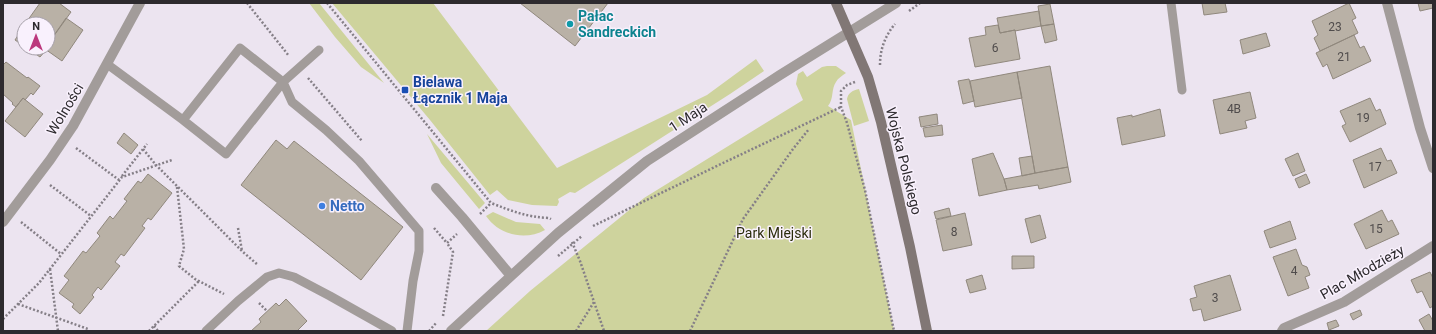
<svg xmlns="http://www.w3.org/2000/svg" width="1436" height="334" viewBox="0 0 1436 334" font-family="Roboto,sans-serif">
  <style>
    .green { fill: #ced39d }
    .building { fill: #b9b1a6; stroke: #90887d }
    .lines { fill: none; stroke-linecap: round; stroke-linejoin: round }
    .path { stroke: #857f87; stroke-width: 2.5; stroke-dasharray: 2 2; stroke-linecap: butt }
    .lane { stroke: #a29c9a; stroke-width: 9 }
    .street { stroke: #a29c9a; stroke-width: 10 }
    .secondary { stroke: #817775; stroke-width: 10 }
    .culture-dot { fill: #0f9aa8; stroke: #f9f1fd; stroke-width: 1.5 }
    .transit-dot { fill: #1a4fb4; stroke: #f9f1fd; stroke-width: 1.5 }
    .shop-dot { fill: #3f7fe0; stroke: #f9f1fd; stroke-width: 1.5 }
    .labels { text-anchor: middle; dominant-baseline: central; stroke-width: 3; stroke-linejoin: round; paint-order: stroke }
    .number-label { font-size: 12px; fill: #504c4c }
    .culture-label { font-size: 14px; font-weight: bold; fill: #0d838f; stroke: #f9f1fd; text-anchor: start }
    .transit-label { font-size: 14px; font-weight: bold; fill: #164399; stroke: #f9f1fd; text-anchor: start }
    .street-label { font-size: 14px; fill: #2d2a2e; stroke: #f9f1fd }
    .shop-label { font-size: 14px; font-weight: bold; fill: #366cbe; stroke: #f9f1fd; text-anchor: start }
    .park-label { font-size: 14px; fill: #2a2c0b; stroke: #f9f1fd }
  </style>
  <rect width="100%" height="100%" fill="#ece4f0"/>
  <path class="green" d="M309,3H319L384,83L361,67L335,37Z
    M332,3H433L557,168L707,95L756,59L764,71L730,94L575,193L570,192L558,199L559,202L557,206L532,205L508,200L497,190L490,195L430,120Z
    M827,66H836L846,73C842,76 838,78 836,82C831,89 834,99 828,106L851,120L894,331H486L530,291L644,198L803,100L796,84L798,74L803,71L807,77L822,67Z
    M859,89L869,121L854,126L847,99C848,93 853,90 859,89Z
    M427,134L485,203L479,209L441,163Z
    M493,212L516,222L540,224L545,230C525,241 499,235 486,216Z"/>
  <path class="building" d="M40,3H59L71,12L48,44V24H25Z
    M520,3H608L575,46Z
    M1202,3H1225L1227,12L1204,15Z
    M1349,3L1356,18L1352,20L1358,33L1320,51L1314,38L1318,35L1312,21Z
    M1418,3H1433V8L1420,11Z
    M1050,4L1054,24L1041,26L1038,6Z
    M1039,11L1041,26L1015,31V30L1000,33L997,18Z
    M66,18L83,30L62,61L45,49L48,48V44Z
    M1054,24L1057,40L1045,43L1041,26Z
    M998,25L1000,33L1015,30L1020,59L975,67L969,38L986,35L985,27Z
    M24,26V46L15,40Z
    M1266,33L1270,46L1243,54L1240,40Z
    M1354,35L1360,48L1364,46L1371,61L1333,79L1327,64L1323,67L1316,53Z
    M27,48H46V50L40,57Z
    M6,62L27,78L28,77L40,86L33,95L31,93L25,100L23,98L16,107L12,104L13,103L3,94V65Z
    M1050,66L1068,167L1035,173L1017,72Z
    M1017,72L1022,98L975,107L970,81Z
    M969,79L974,101L963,104L958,81Z
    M1250,92L1256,118L1245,121L1247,128L1220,134L1213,100Z
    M23,98L43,114L25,137L5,121Z
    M1370,98L1376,111L1380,109L1386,124L1350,142L1342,126L1346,124L1340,111Z
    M1160,109L1165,136L1122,145L1117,118L1132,115V117Z
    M937,114L938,124L921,127L919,117Z
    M942,125L943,135L925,137L923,128Z
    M124,133L138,145L131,154L117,143Z
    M276,140L287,149L294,141L403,227L361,280L241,185Z
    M1381,148L1387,161L1391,160L1397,173L1364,188L1353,160Z
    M993,153L1004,179L1007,190L979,196L972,159Z
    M1298,153L1305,171L1293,176L1285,159Z
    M1032,156L1035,173L1022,176L1019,158Z
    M1068,167L1071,182L1039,189L1038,185L1007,190L1004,179Z
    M148,174L172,193L151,220L148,218L142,226L145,228L124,256L121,254L115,262L120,266L101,290L98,287L92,295L94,297L80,314L72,307L74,304L59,293L69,280L64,276L83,251L86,253L100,236L97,233L110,216L113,219L127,201L124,199L138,181L141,183Z
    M1306,174L1310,183L1299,188L1295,179Z
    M949,208L951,216L936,219L934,212Z
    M1382,210L1388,222L1392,220L1399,234L1366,249L1354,224Z
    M965,213L972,245L943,251L936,220Z
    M1040,215L1046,238L1031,243L1025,219Z
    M1290,221L1296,239L1270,248L1264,231Z
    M1296,249L1302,265L1307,267L1310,275L1305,277L1309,288L1288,296L1273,257Z
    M1012,256H1034V268L1012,269Z
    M1430,272L1433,278V306L1430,308L1422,291L1417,293L1411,280Z
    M982,275L986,289L970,293L966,280Z
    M1230,275L1241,310L1204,321L1201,309L1193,311L1190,299L1197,297L1194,286Z
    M286,299L307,321L297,331H251L261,322L259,319L276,303L279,306Z
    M1360,310L1362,315L1353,320L1350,314Z
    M1429,314L1433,321V331H1425L1419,320Z
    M1336,320L1339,326L1329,330L1327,323Z"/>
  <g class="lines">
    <path class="path" d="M247,3L289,56
      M327,3L491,203C512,211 526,217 549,218L551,219
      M909,11L920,3
      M880,65C880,49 885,36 895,24
      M308,78L362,141
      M855,82L847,85L841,91V107L847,123L865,190L894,331
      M76,148L119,180
      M143,149L156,165L243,252L258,265
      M122,176L147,144
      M50,185L91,216
      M177,187L184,249L179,266L195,279L224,294
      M480,214L491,203
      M21,222L61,254
      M593,226L723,163L841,107
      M238,228L242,251
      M434,228L447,243L457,234
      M572,242L580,261L604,331
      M558,256L582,236
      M50,269L58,331
      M259,303L267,311
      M18,304L88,329V331
      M443,316L453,252L447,243
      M3,319L39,283L122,177L172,160
      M154,326L158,331
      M149,331L199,281
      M429,331L437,322
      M576,331L594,302
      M690,331L743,219L793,149L809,129"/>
    <path class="lane" d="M1171,3L1182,90
      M319,50L283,82L292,102L326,130L359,161L419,231V251L413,281L407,331
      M107,64L183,120L226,154L283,82L240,48L183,120
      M206,331L238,301L267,277L279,273L294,277L330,296L392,331"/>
    <path class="street" d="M1387,3L1420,128L1433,168
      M436,188L462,217L511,276
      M3,222L50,160L73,126L140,3
      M451,331L558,233L647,161L780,75L896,3
      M1282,331L1284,328L1344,302L1433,246"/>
    <path class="secondary" d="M836,3L868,77L881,122L910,247L927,331"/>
  </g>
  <circle class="culture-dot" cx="570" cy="24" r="4"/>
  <rect class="transit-dot" x="401" y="86" width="8" height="8" rx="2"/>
  <circle class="shop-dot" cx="322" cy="206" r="4"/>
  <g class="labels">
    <g class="number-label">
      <text x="1335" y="27">23</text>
      <text x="995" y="48">6</text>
      <text x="1344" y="57">21</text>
      <text x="1234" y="109">4B</text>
      <text x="1363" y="118">19</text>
      <text x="1375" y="167">17</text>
      <text x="1376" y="229">15</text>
      <text x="954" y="232">8</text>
      <text x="1294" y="271">4</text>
      <text x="1215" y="298">3</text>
    </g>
    <g class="culture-label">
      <text x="578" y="16">Pałac<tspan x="578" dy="16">Sandreckich</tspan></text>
    </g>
    <g class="transit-label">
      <text x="413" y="82">Bielawa<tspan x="413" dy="16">Łącznik 1 Maja</tspan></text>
    </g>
    <g class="street-label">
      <text transform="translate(65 109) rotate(-59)">Wolności</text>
      <text transform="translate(688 117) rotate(-33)">1 Maja</text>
      <text transform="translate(904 161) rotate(76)">Wojska Polskiego</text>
      <text transform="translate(1362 272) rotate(-30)">Plac Młodzieży</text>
    </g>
    <g class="shop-label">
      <text x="330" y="206">Netto</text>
    </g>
    <g class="park-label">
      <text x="774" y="233">Park Miejski</text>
    </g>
  </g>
  <rect width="1436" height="334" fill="none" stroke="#2d2a2e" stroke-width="8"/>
  <g transform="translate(36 36)"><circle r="19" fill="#f9f1fd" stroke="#a7a1aa"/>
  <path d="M0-3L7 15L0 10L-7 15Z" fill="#bc387d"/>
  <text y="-6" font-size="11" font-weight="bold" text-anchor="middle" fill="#2d2a2e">N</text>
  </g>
</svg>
